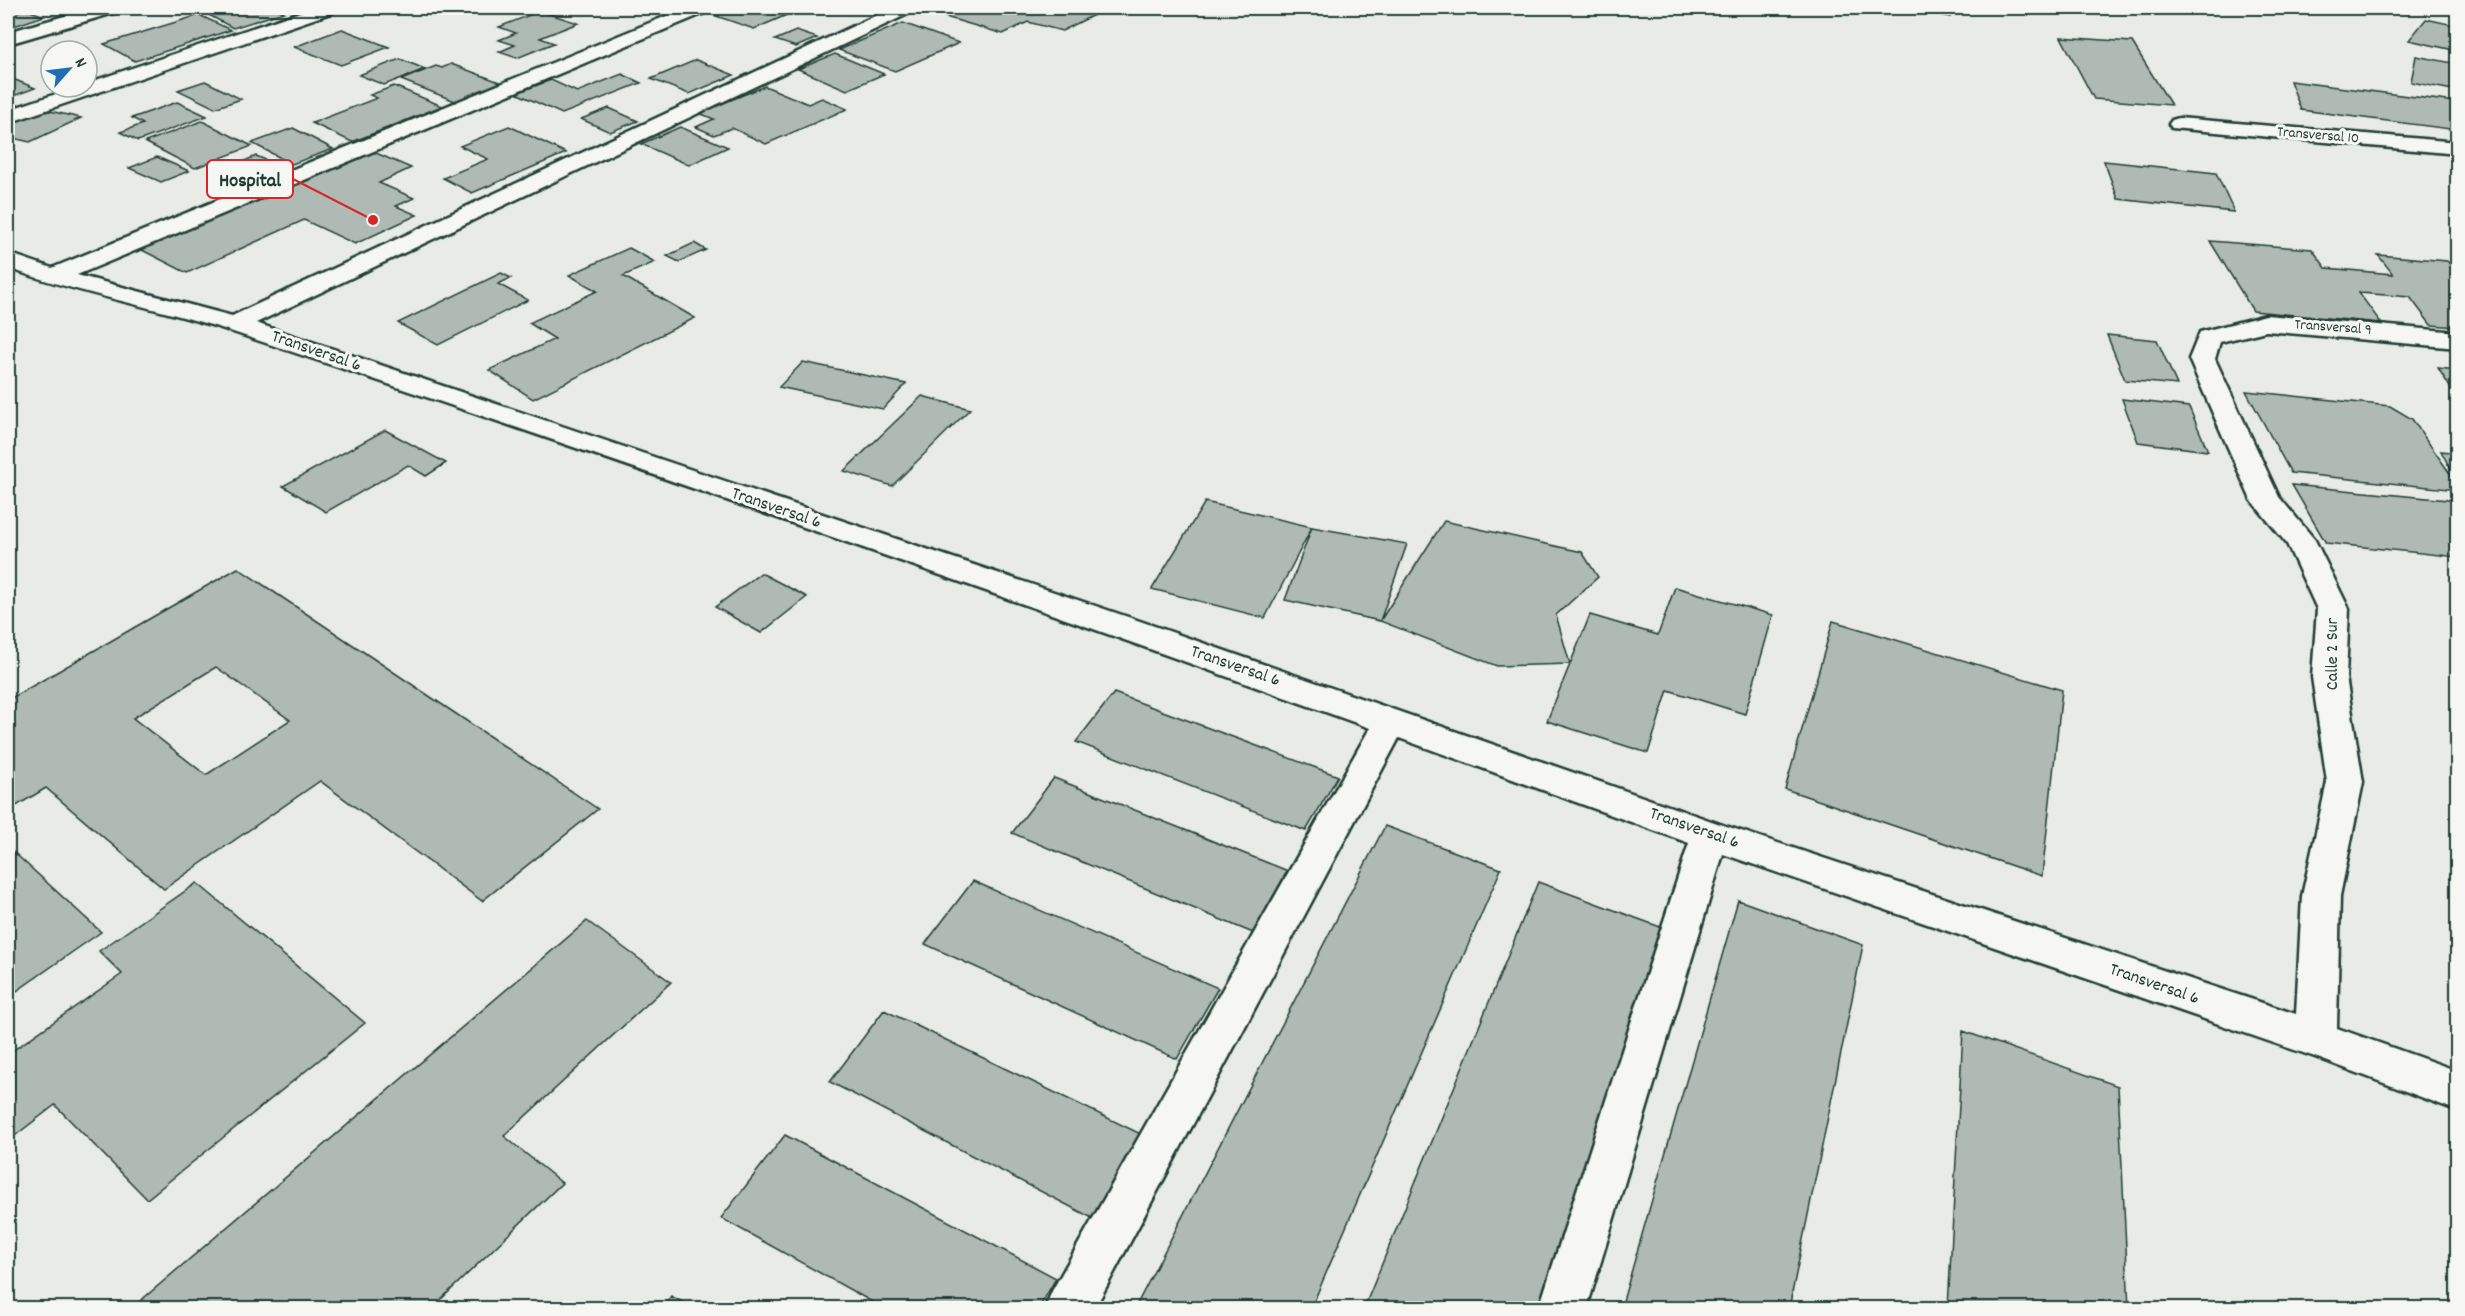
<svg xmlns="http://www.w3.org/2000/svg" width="2465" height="1316" viewBox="0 0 2465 1316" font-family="Dekko,sans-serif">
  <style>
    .building { fill: #b0bab5; stroke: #1f3d34; stroke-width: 1.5; fill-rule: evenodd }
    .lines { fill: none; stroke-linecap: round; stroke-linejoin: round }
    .minor-casing { stroke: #1f3d34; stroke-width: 5 }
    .minor { fill: #f6f6f2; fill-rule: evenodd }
    .labels { text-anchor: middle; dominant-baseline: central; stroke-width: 6; stroke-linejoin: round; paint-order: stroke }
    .far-street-label { font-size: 15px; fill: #1f3d34; stroke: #f6f6f2 }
    .street-label { font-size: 18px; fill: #1f3d34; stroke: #f6f6f2 }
    .leader { fill: none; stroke: #d62828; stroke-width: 2 }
    .callout-dot { fill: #d62828; stroke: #f6f6f2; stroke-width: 2 }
    .callout { fill: #f6f6f2; stroke: #d62828; stroke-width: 2 }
    .callout-label { font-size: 20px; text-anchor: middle; font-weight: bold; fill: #1f3d34 }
  </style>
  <rect width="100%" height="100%" fill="#e9ebe7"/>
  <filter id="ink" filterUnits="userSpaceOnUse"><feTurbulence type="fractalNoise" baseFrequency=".0167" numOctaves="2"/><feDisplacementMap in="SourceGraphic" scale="12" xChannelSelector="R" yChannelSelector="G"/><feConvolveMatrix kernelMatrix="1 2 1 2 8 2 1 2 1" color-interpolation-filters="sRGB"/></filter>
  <g filter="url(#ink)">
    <path class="building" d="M196,8H275L284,12L233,28Z
      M737,8H770L789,14L754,29L716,16Z
      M943,8H978L1005,15L1021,8L1047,12L1056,8H1069L1094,15L1062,31L1028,22L1003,34L932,13Z
      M1096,8H1127L1115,13Z
      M1926,8H1955L1950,17L1923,12Z
      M25,9L44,16L8,28V15Z
      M540,11L578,23L540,38L554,43L517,58L499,52L515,45L499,40L516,33L499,27Z
      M199,15L231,30L135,61L104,44Z
      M2426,19L2458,26V51L2409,40Z
      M903,23L959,43L895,71L839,50Z
      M342,29L389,47L341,65L294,47Z
      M796,31L817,38L796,47L775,40Z
      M2061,37L2132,42L2171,105L2094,99Z
      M835,54L884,74L847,90L798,69Z
      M2416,56L2458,64V91L2411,82Z
      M400,59L425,69L384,85L359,75Z
      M696,60L734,75L689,94L651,79Z
      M451,64L505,84L460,103L401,80L436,66L442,68Z
      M622,74L641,83L562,114L516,93L551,80L577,92Z
      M8,77L35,88L8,98Z
      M205,81L241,99L215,108L178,90Z
      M2290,81L2455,102L2458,130L2301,110Z
      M394,86L442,106L352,142L312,123L377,98L370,95Z
      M765,86L808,104L822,98L847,109L766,144L732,128L714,135L696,127L714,119L699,113Z
      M177,102L207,116L138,141L120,132L143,124L132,118Z
      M609,108L638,121L610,132L581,119Z
      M41,109L81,118L30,142L8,137V124Z
      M202,121L252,146L195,168L145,142Z
      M509,126L566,153L472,193L443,178L488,159L460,146Z
      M680,127L728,147L689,165L641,144Z
      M293,128L333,149L292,164L252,143Z
      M369,150L411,168L379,183L414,198L396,206L417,215L355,244L304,220L187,273L140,249Z
      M256,156L286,168L242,187L211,175Z
      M157,157L189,171L161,182L129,168Z
      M2104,161L2216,173L2234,212L2118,199Z
      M2210,241L2312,249L2326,268L2393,274L2378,255L2447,261L2458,273V327L2431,325L2410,297L2359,293L2381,323L2253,311Z
      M694,243L706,250L679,262L667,256Z
      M629,248L655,262L623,276L695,318L533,399L489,370L555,339L529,323L597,291L569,275Z
      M501,273L511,278L498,284L528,300L438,345L398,323Z
      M2107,335L2157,340L2177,385L2125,380Z
      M803,362L906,384L883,409L779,387Z
      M2438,368L2458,370V400Z
      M2246,391L2390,406L2412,419L2458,485V490L2291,473Z
      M922,396L970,409L892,486L844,471Z
      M2122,399L2189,407L2208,451L2138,442Z
      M385,430L446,463L426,476L408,465L326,512L283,486Z
      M2441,451L2458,453V483Z
      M2292,485L2458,501V557L2326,543Z
      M1205,502L1312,527L1265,618L1152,589Z
      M1444,521L1582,552L1598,577L1556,615L1570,664L1497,666L1380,621Z
      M1312,527L1407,544L1380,621L1285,600Z
      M238,568L598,809L482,901L320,781L164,889L46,788L8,811V700ZM216,667L290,720L206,775L133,718Z
      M761,573L807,597L761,633L715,607Z
      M1675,587L1773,615L1745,714L1668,690L1648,753L1547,721L1590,615L1658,635Z
      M1833,621L2062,690L2042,876L1785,789Z
      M1114,693L1338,776L1306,831L1076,742Z
      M1054,778L1288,871L1253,933L1012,833Z
      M1385,826L1501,869L1311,1308H1135Z
      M8,847L101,932L8,997Z
      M973,881L1218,988L1177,1059L925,944Z
      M1538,882L1663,928L1539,1308H1364Z
      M197,883L365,1023L147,1199L55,1105L8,1141V1054L122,974L99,951Z
      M1738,900L1863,945L1789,1308H1621Z
      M587,921L671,982L504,1136L562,1183L432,1308H132Z
      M884,1010L1145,1136L1096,1220L830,1082Z
      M1963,1031L2118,1086L2129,1308H1948Z
      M785,1135L1056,1278L1039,1308H883L721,1218Z
      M671,1296L693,1308H662Z"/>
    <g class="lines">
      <g class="minor-casing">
        <path id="minor" d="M93,8H120L117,12L8,44V32Z
          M312,8H337L334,12L8,123V110L77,87H87V83Z
          M686,8H710L707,12L77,275L232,316L892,8H915L912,12L256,323L1140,621L1723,825L2296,1014L2302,896L2327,782L2312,677L2317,609L2287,544L2251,500L2189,359L2200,332L2266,315L2458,332V348L2266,331L2220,342L2215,359L2279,497L2315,540L2349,609L2346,677L2363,782L2340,896L2337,1028L2458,1071V1111L2315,1057L1723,854L1587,1308H1539L1689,843L1399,738L1095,1308H1045L1052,1291L1370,728C992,592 612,458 230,331C157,307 80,294 8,268V253L52,268Z
          M2179,118L2458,142V154L2172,128L2169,124L2172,120Z"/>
      </g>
      <use href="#minor" class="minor"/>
    </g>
  </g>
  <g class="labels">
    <g class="far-street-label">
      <text transform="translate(2318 136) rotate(5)">Transversal 10</text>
      <text transform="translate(2333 328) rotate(4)">Transversal 9</text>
    </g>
    <g class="street-label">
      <text transform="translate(316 352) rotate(19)">Transversal 6</text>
      <text transform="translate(776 509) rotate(19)">Transversal 6</text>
      <text transform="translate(2333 654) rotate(-90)">Calle 2 Sur</text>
      <text transform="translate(1235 667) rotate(19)">Transversal 6</text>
      <text transform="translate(1694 829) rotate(19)">Transversal 6</text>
      <text transform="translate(2154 985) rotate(19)">Transversal 6</text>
    </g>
  </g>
  <path class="leader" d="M373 220L293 179"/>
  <circle class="callout-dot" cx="373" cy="220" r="6"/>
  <rect class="callout" x="207" y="160" width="86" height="38" rx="6"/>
  <g class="callout-label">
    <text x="250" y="186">Hospital</text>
  </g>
  <rect width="2465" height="1316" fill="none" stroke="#f6f6f2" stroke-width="30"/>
  <rect x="15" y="15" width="2435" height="1286" fill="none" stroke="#1f3d34" stroke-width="2" filter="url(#ink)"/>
  <g transform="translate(69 69) rotate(62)"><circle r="28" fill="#f6f6f2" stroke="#a0aca6" stroke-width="1.5"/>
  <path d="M0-4.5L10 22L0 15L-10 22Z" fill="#1f6fb2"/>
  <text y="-9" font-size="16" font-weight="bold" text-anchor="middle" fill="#1f3d34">N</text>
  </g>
</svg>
